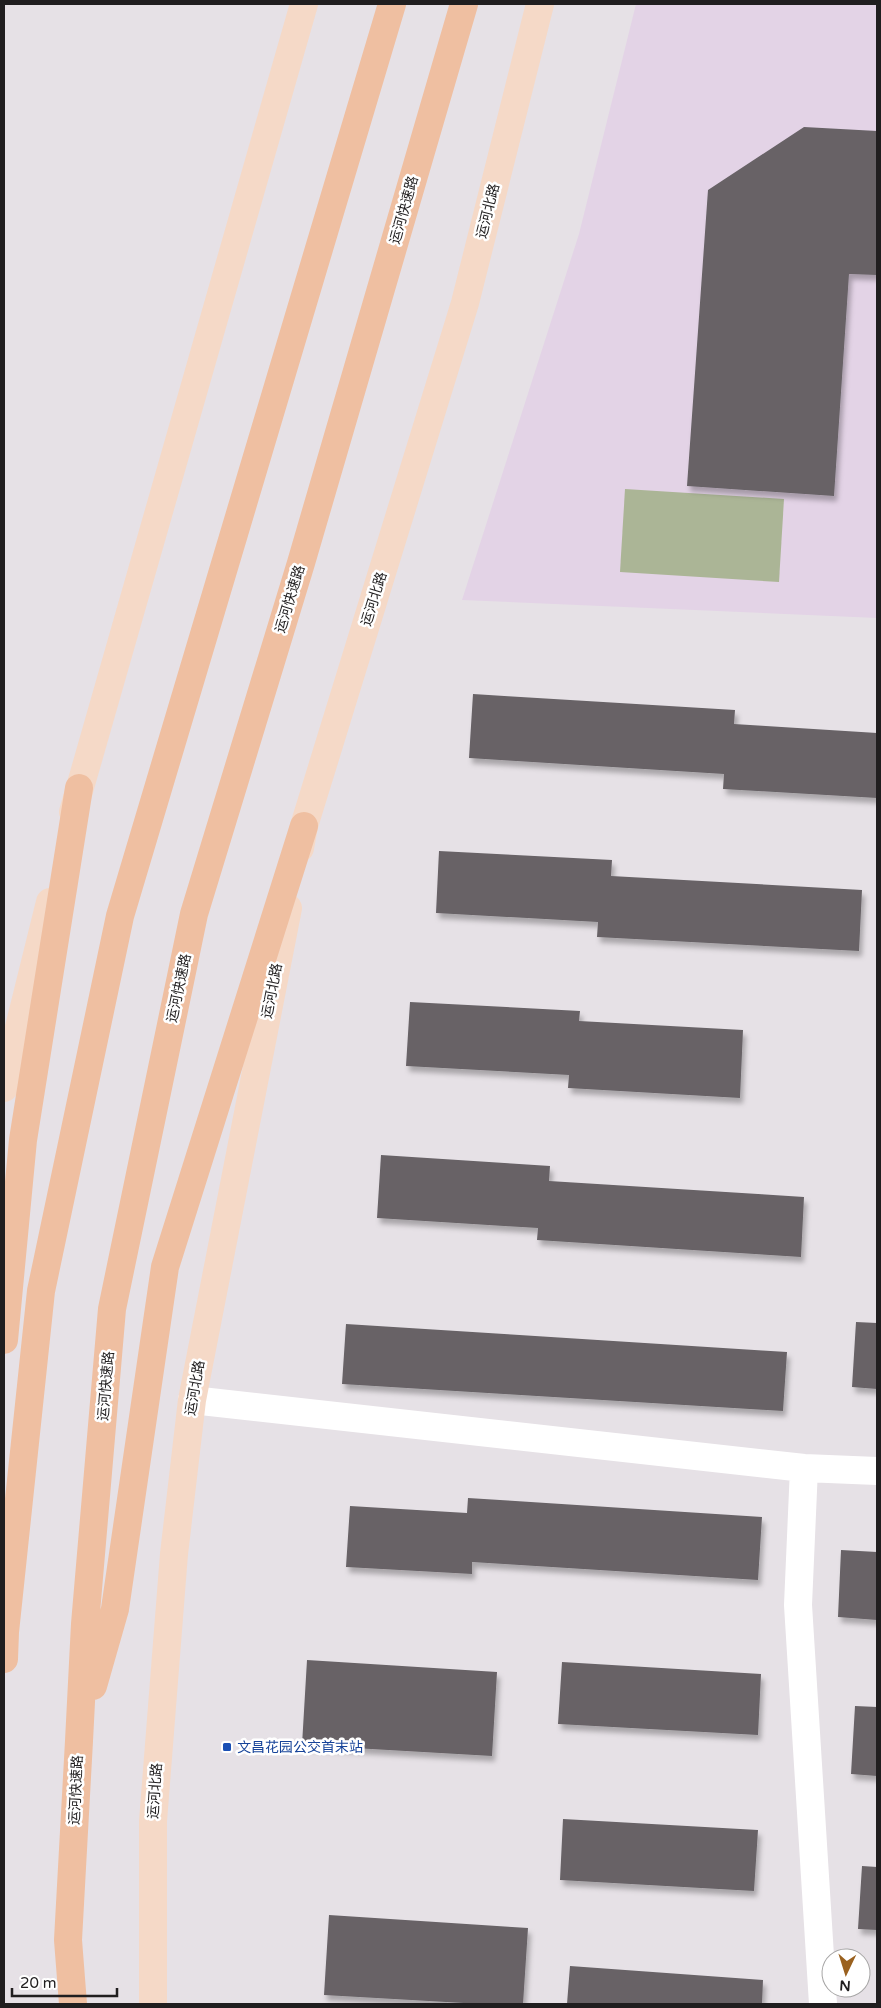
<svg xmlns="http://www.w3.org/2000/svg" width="881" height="2008" viewBox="0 0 881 2008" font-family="'Varela Round','Noto Sans SC',sans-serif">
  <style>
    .commercial { fill: #e3d3e6 }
    .green { fill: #abb596 }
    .building { fill: #676266; filter: url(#shadow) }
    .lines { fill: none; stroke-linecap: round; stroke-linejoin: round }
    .minor { stroke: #fff; stroke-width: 28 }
    .major { stroke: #f5d9c7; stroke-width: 28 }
    .highway { stroke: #efbfa1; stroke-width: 28 }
    .transit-dot { fill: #1a4fb4; stroke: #fff; stroke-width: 2 }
    .labels { text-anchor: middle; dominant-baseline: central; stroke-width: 5; stroke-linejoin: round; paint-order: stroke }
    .street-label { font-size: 14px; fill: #201e1f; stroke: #fff }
    .transit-label { font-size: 14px; fill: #164399; stroke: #fff; text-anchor: start }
  </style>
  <defs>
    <filter id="shadow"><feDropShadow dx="3" dy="5.5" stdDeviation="2.5" flood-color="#0004"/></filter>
  </defs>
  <rect width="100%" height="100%" fill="#e6e1e6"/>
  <path class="commercial" d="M636,4H877V618L462,600L579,234Z"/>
  <path class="green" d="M625,489L784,499L779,582L620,572Z"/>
  <path class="building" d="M804,127L877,131V275L849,274L834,496L687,486L708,190Z
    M473,694L735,710L734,724L877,733V798L723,789L724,774L469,758Z
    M439,851L612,860L611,876L862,890L859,951L597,937L598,922L436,913Z
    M410,1002L580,1011L579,1021L743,1030L740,1098L568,1088L569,1075L406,1066Z
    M381,1155L550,1166L549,1181L804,1197L801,1257L537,1240L538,1228L377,1218Z
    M856,1322L877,1323V1389L852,1387Z
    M346,1324L787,1352L783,1411L342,1384Z
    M468,1498L762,1517L758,1580L472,1562V1574L346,1567L350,1506L467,1513Z
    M841,1550L877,1552V1620L838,1617Z
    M307,1660L497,1672L492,1756L302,1745Z
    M562,1662L761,1674L758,1735L558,1724Z
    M855,1706L877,1707V1776L851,1774Z
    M563,1819L758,1830L754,1891L560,1880Z
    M862,1866L877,1867V1930L858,1929Z
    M329,1915L528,1928L523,2004H481L324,1995Z
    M570,1966L763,1980L762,2004H567Z"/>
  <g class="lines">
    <path class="minor" d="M192,1400L804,1468L877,1471
      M804,1468L798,1605L823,2004"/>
    <path class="major" d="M73,812L304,4
      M300,848L304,826L465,303L540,4
      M4,1088L50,902
      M153,2004V1821L174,1554L192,1400L288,908"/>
    <path class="highway" d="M4,1340L23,1140L79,788
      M4,1659L5,1632L41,1291L120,916L392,4
      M93,1686L115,1609L165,1267L304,826
      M73,2004L68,1940L79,1741L85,1624L112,1309L194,914L301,563L464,4"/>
  </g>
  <rect class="transit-dot" x="222" y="1742" width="10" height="10" rx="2.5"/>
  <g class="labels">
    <g class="street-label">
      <text transform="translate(404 210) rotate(-74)">运河快速路</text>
      <text transform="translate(488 211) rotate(-76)">运河北路</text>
      <text transform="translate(290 599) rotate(-73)">运河快速路</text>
      <text transform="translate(374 599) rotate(-73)">运河北路</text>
      <text transform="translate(179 988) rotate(-78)">运河快速路</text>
      <text transform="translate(272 991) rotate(-79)">运河北路</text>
      <text transform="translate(106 1386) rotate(-85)">运河快速路</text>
      <text transform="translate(195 1388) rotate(-80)">运河北路</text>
      <text transform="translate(76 1790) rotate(-87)">运河快速路</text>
      <text transform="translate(155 1791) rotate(-86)">运河北路</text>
    </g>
    <g class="transit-label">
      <text x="237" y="1747">文昌花园公交首末站</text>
    </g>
  </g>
  <rect width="881" height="2008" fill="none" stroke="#201e1f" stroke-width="10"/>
  <g transform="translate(846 1973) rotate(184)"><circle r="24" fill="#ffffff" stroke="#a6a5a5"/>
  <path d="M0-4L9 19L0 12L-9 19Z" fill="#9a611f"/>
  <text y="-8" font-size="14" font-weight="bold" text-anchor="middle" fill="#201e1f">N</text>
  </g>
  <path d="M12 1988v8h105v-8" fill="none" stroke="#201e1f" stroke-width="2.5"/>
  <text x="20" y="1988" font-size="15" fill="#201e1f" stroke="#ffffff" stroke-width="4" paint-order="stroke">20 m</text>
</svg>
